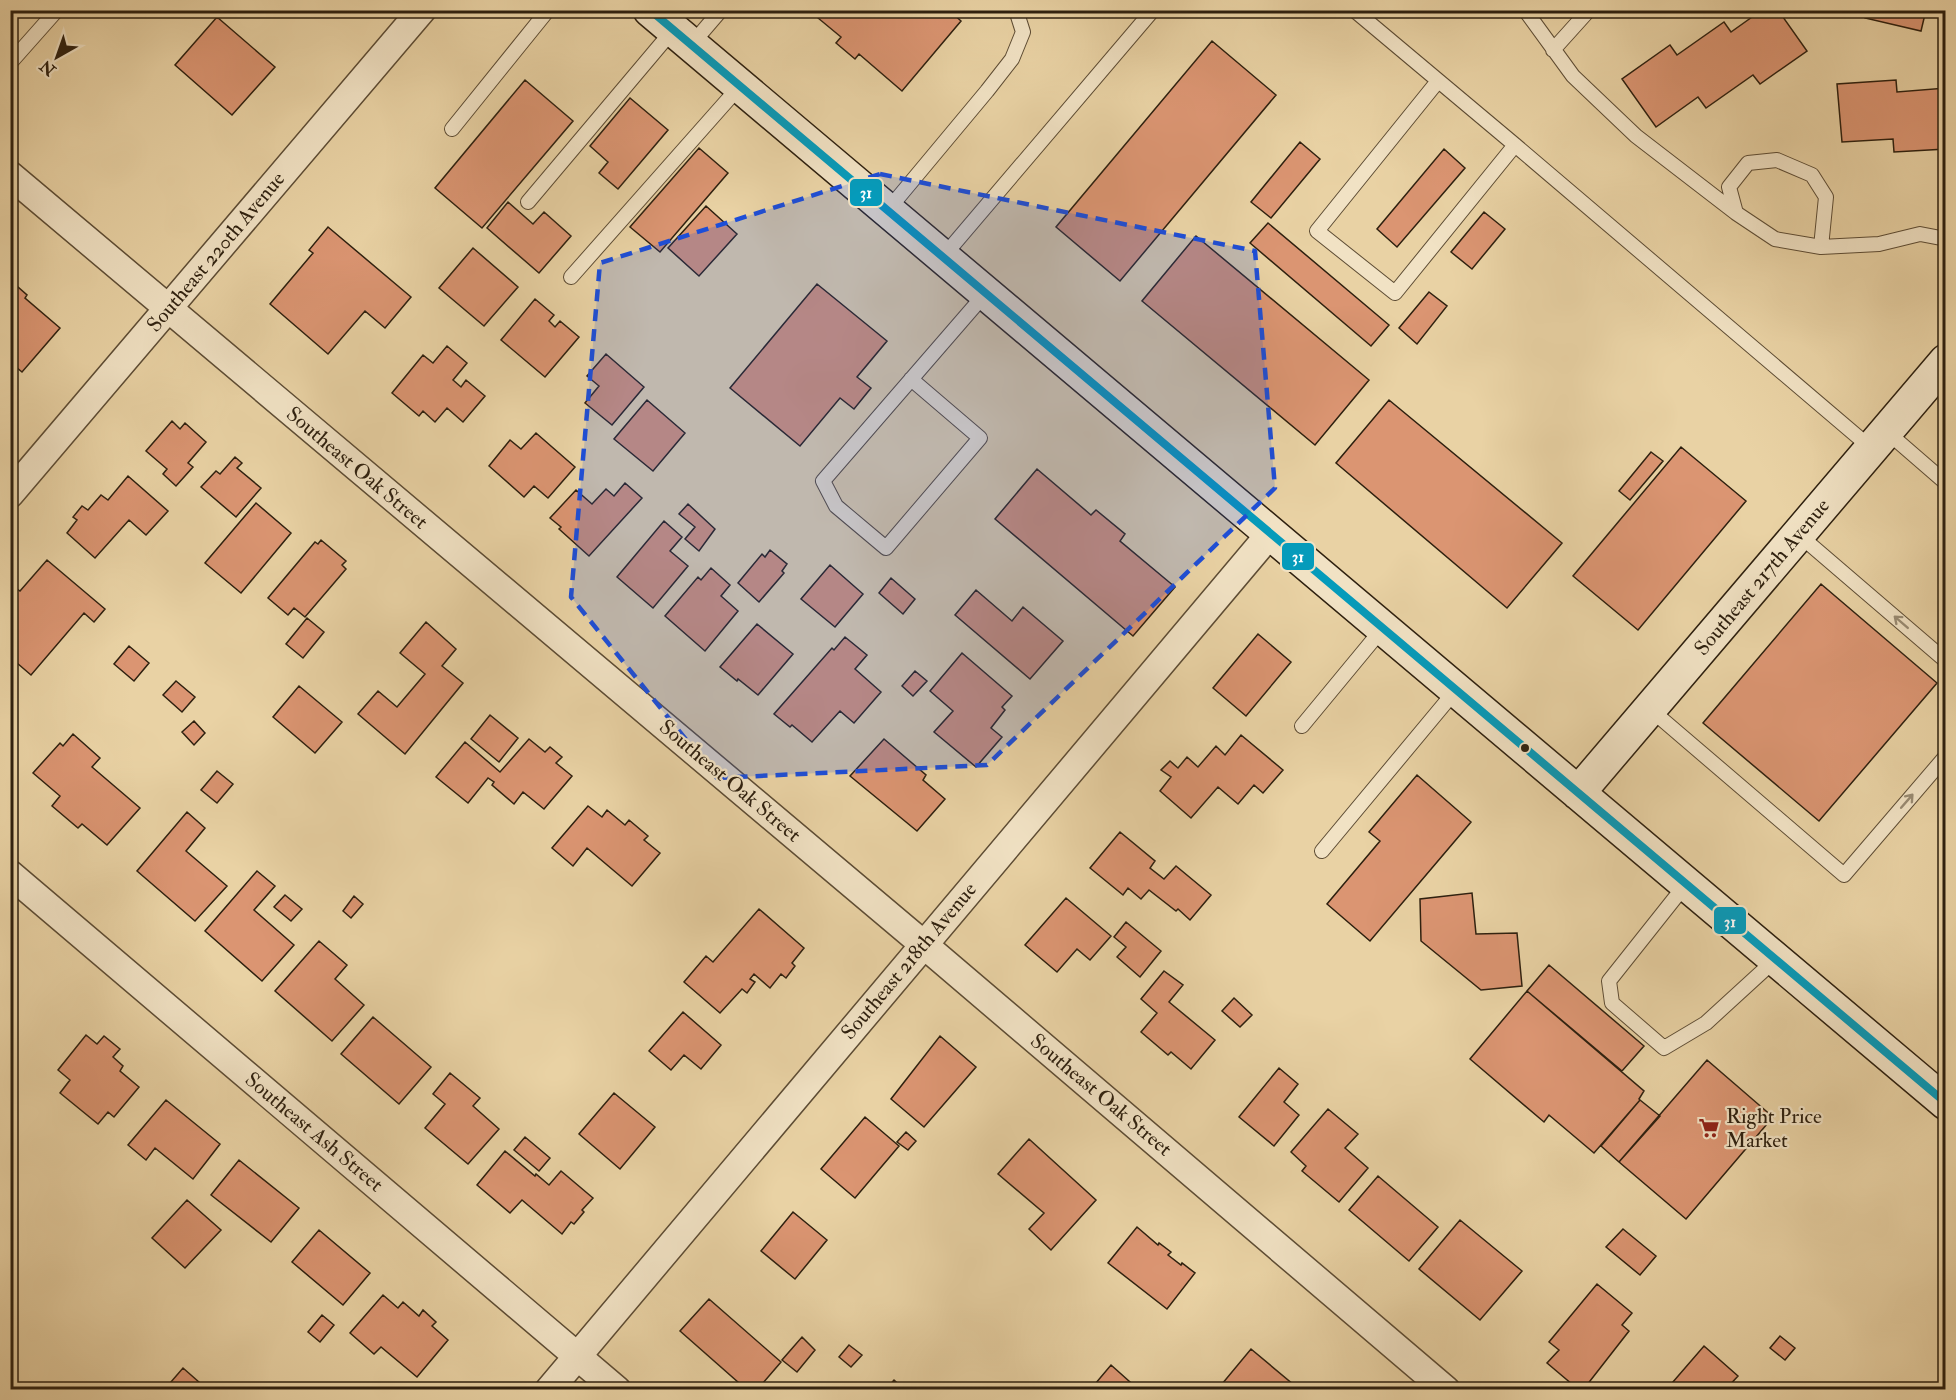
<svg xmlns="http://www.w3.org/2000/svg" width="1956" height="1400" viewBox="0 0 1956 1400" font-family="'IM FELL Double Pica',serif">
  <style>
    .building { fill: #db9572; stroke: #2e200f; stroke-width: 1.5 }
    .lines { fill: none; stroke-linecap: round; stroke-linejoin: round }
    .lane-casing { stroke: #5d4c34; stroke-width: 16 }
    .street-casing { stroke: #5d4c34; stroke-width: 30 }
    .secondary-casing { stroke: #2e200f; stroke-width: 36 }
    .lane { stroke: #f1e2c4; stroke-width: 14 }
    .street { stroke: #f1e2c4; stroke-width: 27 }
    .secondary { stroke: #f1e2c4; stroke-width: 33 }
    .bus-1-casing { stroke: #f1e2c4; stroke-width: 12 }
    .bus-1 { stroke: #059bbb; stroke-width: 8 }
    .oneway { stroke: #998b73 }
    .marked { fill: #1d4ed8; fill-opacity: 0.2; stroke: #1d4ed8; stroke-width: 4.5; stroke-dasharray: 12 8; stroke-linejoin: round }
    .bus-dot { fill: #2e200f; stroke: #f1e2c4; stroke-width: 2 }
    .labels { text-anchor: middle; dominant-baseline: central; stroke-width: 4.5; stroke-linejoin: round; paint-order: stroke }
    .street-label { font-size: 21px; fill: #2e200f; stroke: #f1e2c4 }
    .poi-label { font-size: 21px; fill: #2e200f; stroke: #f1e2c4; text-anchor: start }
    .line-badge { stroke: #f1e2c4; stroke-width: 2 }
    .badge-label { font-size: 16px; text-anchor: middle; font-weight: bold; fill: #fff }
  </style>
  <rect width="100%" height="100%" fill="#e9d2a4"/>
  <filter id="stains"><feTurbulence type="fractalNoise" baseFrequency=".00333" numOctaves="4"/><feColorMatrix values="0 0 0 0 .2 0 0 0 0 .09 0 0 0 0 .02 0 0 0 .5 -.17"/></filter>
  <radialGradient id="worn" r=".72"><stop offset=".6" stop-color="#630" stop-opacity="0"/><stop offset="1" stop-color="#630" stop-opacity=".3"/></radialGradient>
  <path class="building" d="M824,10H949L961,21L902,91L859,54L855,59L836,43L841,37L818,18Z
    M1762,10H1778L1807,51L1760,84L1753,75L1706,108L1698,97L1656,127L1622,79L1670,45L1677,55L1724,22L1731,32Z
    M1866,10H1926L1921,31L1865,18Z
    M217,17L275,67L232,115L175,65Z
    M1212,41L1276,95L1120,281L1056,227Z
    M525,80L573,121L482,228L435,188Z
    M1896,80L1897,92L1946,88V149L1894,152L1893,139L1842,142L1837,84Z
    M630,98L668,130L618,189L599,173L608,162L590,146Z
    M1300,142L1320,159L1271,218L1251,202Z
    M699,148L728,173L660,252L630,227Z
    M1444,149L1465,168L1397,247L1377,229Z
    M508,202L533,224L544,212L571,236L539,273L487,228Z
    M706,206L737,234L699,276L668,248Z
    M1484,212L1505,229L1472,269L1451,252Z
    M1268,223L1389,325L1371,346L1250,243Z
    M328,227L411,297L385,328L365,311L328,354L270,304L313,253L309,250Z
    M1196,236L1369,380L1315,445L1142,301Z
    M473,248L518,287L484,326L439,288Z
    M10,280L27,295L25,298L60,328L22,372L10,362Z
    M817,284L887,341L857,377L871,388L854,409L840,398L800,446L730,388Z
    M1429,292L1447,306L1417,344L1399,328Z
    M535,299L554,315L549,321L555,327L560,321L579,337L545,377L501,340Z
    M447,346L467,363L453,380L461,387L466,380L485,396L463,422L447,408L435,422L423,411L419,416L392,393L423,355L433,363Z
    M606,354L644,387L612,425L585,403L599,386L587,376Z
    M647,400L685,433L653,471L614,439Z
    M1389,400L1562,543L1507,608L1336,463Z
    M172,421L180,429L185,423L206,442L188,463L193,467L176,486L163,474L167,469L146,451Z
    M536,433L575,467L548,498L534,486L524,497L489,466L510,440L521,449Z
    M1681,447L1746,501L1638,630L1573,576Z
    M1651,452L1663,461L1630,500L1619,491Z
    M235,457L242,463L237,468L261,488L236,517L201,487L216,471L220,474Z
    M1037,469L1091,515L1096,510L1125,534L1120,541L1175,587L1133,636L995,519Z
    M128,476L168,511L146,535L129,520L95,558L67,533L77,520L73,517L82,506L88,510L101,495L108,500Z
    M625,483L642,498L589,556L559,529L561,527L550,518L576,490L592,504L606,489L614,496Z
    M256,503L291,533L241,593L205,563Z
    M688,504L715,529L699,551L685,539L695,527L679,514Z
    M664,521L682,537L670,551L688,566L653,608L617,577Z
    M321,540L346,561L342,565L346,569L305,617L294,608L288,615L268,598L315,542L318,544Z
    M770,550L787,564L782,571L784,573L759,602L738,583L762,554L765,557Z
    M47,560L105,609L94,622L84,613L31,675L10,657V596L17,589L20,591Z
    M830,565L863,594L835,627L801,599Z
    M711,568L730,585L721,596L738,611L705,651L665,616L698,577L701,580Z
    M891,578L915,599L903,614L879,593Z
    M1821,584L1937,683L1819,821L1703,723Z
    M976,590L1012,621L1023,607L1063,641L1030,679L955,615Z
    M307,618L324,632L303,658L286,644Z
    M426,622L456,649L442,666L463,683L405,754L358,714L378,691L397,707L425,674L400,653Z
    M757,624L793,654L758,695L738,679L737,681L720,667Z
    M1258,634L1291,662L1246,716L1213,688Z
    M845,637L867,655L855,669L881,692L854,723L840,711L812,742L792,725L790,727L774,714L832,648L834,650Z
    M129,646L149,663L134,681L114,664Z
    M962,653L1012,696L1002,707L1005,710L991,728L1002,737L976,767L934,732L953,711L930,691Z
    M915,671L927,681L913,696L902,686Z
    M176,681L195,697L182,712L163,695Z
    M299,686L342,722L315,753L273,717Z
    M490,715L518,738L499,762L471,739Z
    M194,721L205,733L194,745L182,732Z
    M73,734L100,758L92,767L140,808L107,845L82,824L78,828L52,806L60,796L33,773L60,743L63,746Z
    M1241,735L1283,770L1263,793L1254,785L1238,804L1218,787L1191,818L1160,791L1171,777L1161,770L1170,761L1178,768L1187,757L1198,767L1216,746L1225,755Z
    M529,739L545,752L550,747L562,757L556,763L572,776L544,809L523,792L514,804L492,785L494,782L488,778L468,803L436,777L465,742L500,772Z
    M884,739L926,775L923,780L945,799L917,831L850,776Z
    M217,771L233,784L217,803L201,790Z
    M1417,775L1471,822L1370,941L1327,904L1380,841L1369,832Z
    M588,806L602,817L607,810L625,825L629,820L648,836L644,840L660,853L632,886L587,848L573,866L552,848Z
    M187,812L205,828L186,851L227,886L195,921L137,871Z
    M1120,832L1155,861L1150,868L1164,879L1176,866L1211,895L1190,920L1178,909L1176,911L1149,890L1141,899L1128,888L1123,895L1090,868Z
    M257,871L275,886L254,910L294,945L262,981L205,931Z
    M1472,893L1476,934L1517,933L1522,986L1481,990L1421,941L1420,899Z
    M285,895L302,909L291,921L274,907Z
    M354,896L363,904L351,918L343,911Z
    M1066,898L1111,936L1090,960L1077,949L1057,972L1025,945Z
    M759,909L804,948L792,963L795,966L786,978L781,974L770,988L754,974L750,979L755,982L747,993L742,989L720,1013L684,982L706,956L713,962Z
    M1126,922L1161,951L1140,977L1117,957L1126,947L1114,937Z
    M319,941L347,965L335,979L364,1005L332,1041L275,991Z
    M1549,965L1644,1046L1622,1071L1527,991Z
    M1164,971L1183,985L1169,1002L1215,1040L1191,1069L1171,1052L1168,1055L1141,1032L1157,1013L1141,999Z
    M1527,991L1644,1091L1639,1099L1640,1100L1594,1153L1549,1115L1544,1122L1470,1059Z
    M1234,998L1252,1015L1240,1027L1222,1011Z
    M683,1012L721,1045L701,1069L684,1055L671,1070L649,1051Z
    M373,1017L431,1067L399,1104L341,1054Z
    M86,1035L97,1044L104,1036L120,1049L113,1057L123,1066L120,1071L139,1087L114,1117L108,1112L98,1124L60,1093L70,1080L58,1070Z
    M940,1036L976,1067L924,1127L891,1099Z
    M1707,1060L1773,1117L1686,1219L1619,1162Z
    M1279,1068L1298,1084L1284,1102L1299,1115L1274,1146L1239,1117Z
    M450,1073L480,1098L473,1106L499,1129L468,1164L425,1128L445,1104L433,1094Z
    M614,1093L655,1127L620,1169L579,1134Z
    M166,1100L220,1144L193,1179L155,1148L146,1160L128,1145Z
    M1640,1100L1660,1116L1619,1162L1601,1146Z
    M1328,1109L1358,1134L1345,1148L1368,1168L1339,1202L1302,1171L1306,1166L1291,1152Z
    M865,1117L899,1146L855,1198L821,1169Z
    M906,1132L916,1141L908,1150L897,1142Z
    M525,1137L550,1158L539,1171L514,1150Z
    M1029,1139L1096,1200L1051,1250L1029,1229L1044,1213L998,1174Z
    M505,1151L535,1176L536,1174L549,1185L561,1171L593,1198L582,1210L584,1212L574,1224L571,1222L562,1234L522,1200L510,1213L477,1185Z
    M239,1160L299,1208L271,1242L211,1195Z
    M1378,1176L1438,1227L1409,1261L1349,1210Z
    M187,1200L221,1230L185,1268L152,1238Z
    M793,1212L827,1240L795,1279L761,1251Z
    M1460,1220L1522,1271L1480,1320L1419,1269Z
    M1137,1227L1158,1245L1159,1243L1171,1252L1168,1255L1181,1265L1182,1263L1195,1273L1167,1309L1108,1263Z
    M1623,1229L1656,1256L1640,1275L1606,1247Z
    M319,1230L370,1273L343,1305L292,1262Z
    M1597,1284L1632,1313L1622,1325L1629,1331L1583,1390H1579L1547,1363L1559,1350L1549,1342Z
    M383,1295L398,1308L403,1302L419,1316L423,1310L436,1322L432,1326L448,1340L417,1377L381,1347L374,1354L350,1333Z
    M709,1299L781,1362L757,1390H747L680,1331Z
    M322,1315L334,1325L320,1342L308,1332Z
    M1780,1336L1795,1348L1785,1360L1770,1348Z
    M802,1337L815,1350L797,1372L782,1360Z
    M849,1345L862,1355L851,1367L839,1357Z
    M1704,1346L1738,1376L1725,1390H1666Z
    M1251,1349L1300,1390H1217Z
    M1111,1365L1139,1390H1090Z
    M183,1368L208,1390H164Z
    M894,1380L905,1390H885Z"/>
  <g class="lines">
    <g class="lane-casing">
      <path id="lane" d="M1354,10L1515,145L1871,448
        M1525,10L1573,76L1636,136L1736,213
        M691,45L721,10
        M1553,50L1589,10
        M10,63L57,10
        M1438,81L1317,231L1395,293L1515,145
        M452,129L548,10
        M528,202L673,30
        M887,211L987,91L1012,59L1023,32L1016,10
        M1821,247L1826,197L1812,175L1777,160L1748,163L1729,187L1736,213L1775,239L1821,247L1879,244L1920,234L1946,239
        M942,258L1153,10
        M571,277L740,86
        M911,379L980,438L886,548L836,506L823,481L985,294
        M1886,431L1946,483
        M1798,534L1946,661
        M1650,709L1844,875L1946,756
        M1302,726L1383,628
        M1322,851L1456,690
        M1686,884L1609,981L1612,1003L1664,1048L1706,1023L1776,959"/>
    </g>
    <g class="street-casing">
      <path id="street" d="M10,175L923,944L1446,1390
        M10,494L422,10
        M10,874L617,1390
        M549,1390L1270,534"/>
    </g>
    <g class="secondary-casing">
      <path id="secondary" d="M650,10L1946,1103
        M1578,793L1946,361"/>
    </g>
    <use href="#lane" class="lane"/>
    <use href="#street" class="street"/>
    <use href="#secondary" class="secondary"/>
    <g class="bus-1-casing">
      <path id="bus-1" d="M650,10L1946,1103"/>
    </g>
    <use href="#bus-1" class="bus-1"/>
  </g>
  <defs><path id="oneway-shaft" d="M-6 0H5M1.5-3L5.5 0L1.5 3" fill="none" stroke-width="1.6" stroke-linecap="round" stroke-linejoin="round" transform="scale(1.5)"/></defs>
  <g class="oneway">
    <use href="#oneway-shaft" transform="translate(1901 622) rotate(-139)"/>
    <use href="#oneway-shaft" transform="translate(1907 801) rotate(-49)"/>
  </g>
  <path class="marked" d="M880,174L1255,251L1275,488L987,765L717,778L571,597L600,263Z"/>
  <defs>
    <g id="supermarket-bare" transform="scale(1.62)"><path d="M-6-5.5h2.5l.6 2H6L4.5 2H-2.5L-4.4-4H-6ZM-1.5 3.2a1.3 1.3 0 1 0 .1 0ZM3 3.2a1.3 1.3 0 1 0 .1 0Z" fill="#8f2418" stroke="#f1e2c4" stroke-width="2.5" paint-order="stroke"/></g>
  </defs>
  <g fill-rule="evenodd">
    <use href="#supermarket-bare" x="1709" y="1128"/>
  </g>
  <circle class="bus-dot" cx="1525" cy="748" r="5"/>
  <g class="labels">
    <g class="street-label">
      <text transform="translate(216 252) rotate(-50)">Southeast 220th Avenue</text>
      <text transform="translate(357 468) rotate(40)">Southeast Oak Street</text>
      <text transform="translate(1762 577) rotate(-50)">Southeast 217th Avenue</text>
      <text transform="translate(730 781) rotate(40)">Southeast Oak Street</text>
      <text transform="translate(909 961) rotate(-50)">Southeast 218th Avenue</text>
      <text transform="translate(1101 1095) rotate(40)">Southeast Oak Street</text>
      <text transform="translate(314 1132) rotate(40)">Southeast Ash Street</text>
    </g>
    <g class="poi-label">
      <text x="1726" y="1116">Right Price<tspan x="1726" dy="24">Market</tspan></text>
    </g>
  </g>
  <g class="line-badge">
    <rect x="849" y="178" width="34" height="29" rx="6" fill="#059bbb"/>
    <rect x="1281" y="542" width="34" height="29" rx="6" fill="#059bbb"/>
    <rect x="1713" y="906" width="34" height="29" rx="6" fill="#059bbb"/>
  </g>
  <g class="badge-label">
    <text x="866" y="198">31</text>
    <text x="1298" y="562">31</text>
    <text x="1730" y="927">31</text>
  </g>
  <rect width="1956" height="1400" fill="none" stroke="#e9d2a4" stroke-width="36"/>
  <rect x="12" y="12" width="1932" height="1376" fill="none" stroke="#2e200f" stroke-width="3"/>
  <rect x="18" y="18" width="1920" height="1364" fill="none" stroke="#2e200f" stroke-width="1.5"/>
  <g transform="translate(57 57) rotate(220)" stroke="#f1e2c4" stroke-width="4.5" paint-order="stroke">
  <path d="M0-4.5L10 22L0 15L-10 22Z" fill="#2e200f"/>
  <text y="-9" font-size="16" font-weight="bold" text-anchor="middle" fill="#2e200f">N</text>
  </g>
  <rect width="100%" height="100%" filter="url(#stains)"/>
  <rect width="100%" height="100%" fill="url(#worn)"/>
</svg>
